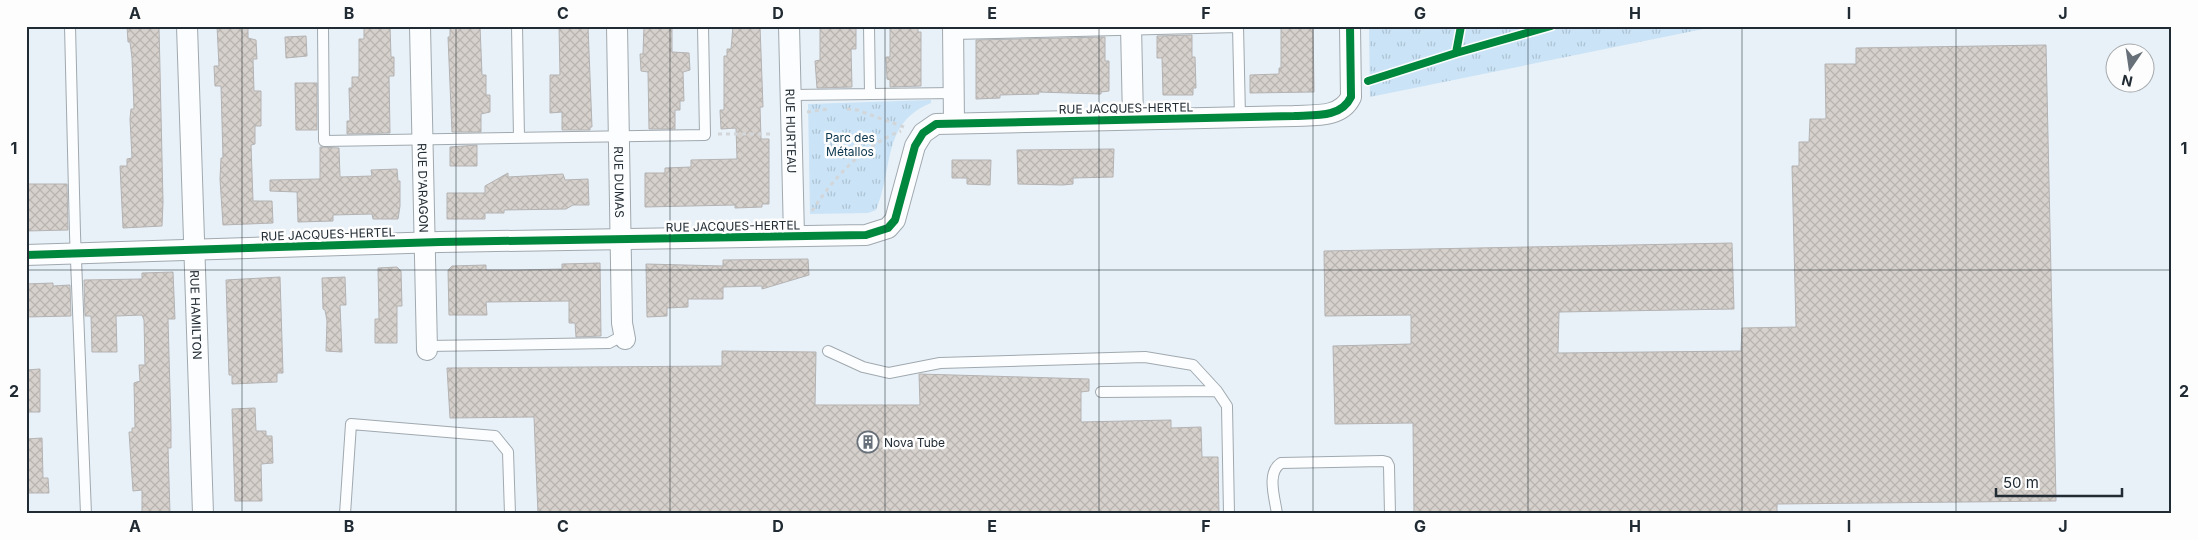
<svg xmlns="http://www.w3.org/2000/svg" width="2198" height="540" viewBox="0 0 2198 540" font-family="Inter,sans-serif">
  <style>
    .park { fill: url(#park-tufts) }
    .building { fill: url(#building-cross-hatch); stroke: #b4b3b3 }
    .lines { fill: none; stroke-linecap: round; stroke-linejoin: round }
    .service-casing { stroke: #a0a9af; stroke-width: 12 }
    .minor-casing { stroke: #a0a9af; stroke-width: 22 }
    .path { stroke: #d3d6d9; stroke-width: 3; stroke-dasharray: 4 4; stroke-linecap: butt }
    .service { stroke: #fcfdfe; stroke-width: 10 }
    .minor { stroke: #fcfdfe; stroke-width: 20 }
    .cycleway-casing { stroke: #fdfdfd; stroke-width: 11 }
    .cycleway { stroke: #00873e; stroke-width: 8 }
    .grid { fill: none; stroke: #212b33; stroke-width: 1; stroke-opacity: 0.55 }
    .labels { text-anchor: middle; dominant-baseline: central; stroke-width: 5; stroke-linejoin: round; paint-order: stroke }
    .street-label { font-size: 12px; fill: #212b33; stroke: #fdfdfd }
    .park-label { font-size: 12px; fill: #07334c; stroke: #fdfdfd }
    .poi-label { font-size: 12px; fill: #212b33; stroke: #fdfdfd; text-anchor: start }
    .neatline { fill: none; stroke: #212b33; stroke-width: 2 }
    .grid-label { font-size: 16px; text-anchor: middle; font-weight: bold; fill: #212b33 }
  </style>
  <defs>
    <pattern id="park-tufts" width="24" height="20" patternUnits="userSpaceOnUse" patternTransform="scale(1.25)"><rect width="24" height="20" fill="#cae3f6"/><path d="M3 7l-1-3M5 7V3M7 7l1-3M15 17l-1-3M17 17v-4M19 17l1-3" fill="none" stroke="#adc3d3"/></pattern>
    <pattern id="building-cross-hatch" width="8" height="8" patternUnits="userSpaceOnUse" patternTransform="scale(1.25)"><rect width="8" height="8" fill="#d7d1cd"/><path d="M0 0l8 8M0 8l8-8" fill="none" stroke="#b8b4b0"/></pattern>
  </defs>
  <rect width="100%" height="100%" fill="#e8f1f8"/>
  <path class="park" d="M1369,26H1718L1370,97Z
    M931,100V103C881,123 894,169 876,210L868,213L810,214L808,104Z"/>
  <path class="building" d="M127,26H159L163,202L162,226L123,228L120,166H127V159L132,158L130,119L131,109H134L132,58L130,42H128Z
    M217,26H248V38L256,40L257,59H253L254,91H261V126H255V144L251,145L253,201H272L273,223L223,225L220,179L221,158H223L221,86H215L214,66H219Z
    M364,26H390L391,57H394V76H389L390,133L347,134V121H350L349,88H352V77H359V39H364Z
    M450,26H480L482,75H486V95H490V112L481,114V132H452L448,37H450Z
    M559,26H588L592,127H590V130H562V112L550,113V75H560Z
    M644,26H672V52L689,53L690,70L683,72L684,101H680V110H675V129H649L648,72L641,71L640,54H643Z
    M733,26H760L763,107H760L761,139H769V204H762V207L735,208V205L645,207V173H665V168L691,167V160L737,159L736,128L721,129L720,110H724V56H727V49H731Z
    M820,26H854L856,29V49H851L852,87L817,88L815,61L820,60Z
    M890,26H918V32H921V86L890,87V80L887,79L886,57H890Z
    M1281,26H1313L1314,92L1250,93V75L1279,74V68H1281Z
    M1192,35V57H1195L1196,88H1193V95H1163L1162,58H1157V36Z
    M306,36L307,56L286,58L285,37Z
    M1105,37V61H1109V91L1101,92V94L1038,92L1039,94L1000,95V98L976,99V40Z
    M2046,45L2056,501L1777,504V514H1414L1413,423L1335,424L1333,346L1411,344V315L1325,316L1324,251L1732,243L1734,309L1559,312L1558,353L1741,351L1742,328L1796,327L1792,166H1799V142H1809L1810,119H1826L1825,64H1856V48Z
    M295,83H317V130H296Z
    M477,145V166H450V147Z
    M320,147L339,148L340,177L372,176L371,170L397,169L398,181H400V206L398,219H373L372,214L333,215V221L298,222L297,192L270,191V180L320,179Z
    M1114,149L1113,177L1073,178V184L1063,185L1018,184L1017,150Z
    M952,160H991L990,185L967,184V178H952Z
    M508,173V177L563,174L565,180L588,179L589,205H573L566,209L504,210V213H485V219H447V193H485V186Z
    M26,184H67L68,230L26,231Z
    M808,259L809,275L762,289V286L723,287V299H688V307L667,308V316L647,317L646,264L723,266V260Z
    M600,263L601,336L576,337L575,323H569V301L486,302L487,315H449L448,270L452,266L486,265V270H517L562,269V264Z
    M397,267L401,271L402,306H397V343H375V319H379L378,268Z
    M173,272L175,319H168L171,427V448H168L170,514H142V490L133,491L129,432H132V428H135L134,383L140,381L139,365H145L144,320L142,315L116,316L117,352H92L91,316H85L84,280L142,279V273Z
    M280,277L283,373H277V382L232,384V375H229L226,280Z
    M345,277L346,305H340L342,352L326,351L327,321L325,310L323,309L322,278Z
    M53,283V286L70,285L71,316L26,317V284Z
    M722,351L816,352L815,405H920L919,374L1089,379V391L1081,392V422L1171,420V428L1201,427L1202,457H1218L1219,514H538L534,417L450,418L447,368L722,366Z
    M40,369V412H26V370Z
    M255,408L256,431H266V436H272L273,463L261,464L262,501H235L232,409Z
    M42,438L43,478H48L49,493H26V439Z"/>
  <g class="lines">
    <g class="service-casing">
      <path id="service" d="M70,26L75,234L86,514
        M323,26L324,141L705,135L703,26
        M517,26L519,138
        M869,26L870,94
        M1238,26L1240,117
        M953,34L1238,27
        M791,95L954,93
        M427,346L609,343L624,335
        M828,351L863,367L889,373L940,363L1145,357L1193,365L1217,391L1227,406L1229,514
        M1101,392L1217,391
        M345,514L351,424L495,436L508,452L510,514
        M1277,514C1275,498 1266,473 1281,463L1383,461L1387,462L1389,466L1390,514"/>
    </g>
    <g class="minor-casing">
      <g id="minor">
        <path id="s1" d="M187,26L203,514"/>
        <path id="s2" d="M420,26L427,350"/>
        <path id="s3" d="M617,26L622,323L625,339"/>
        <path id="s4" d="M789,26L794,236"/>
        <path d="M953,26L954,123"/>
        <path d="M1131,26L1133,119"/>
        <path d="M26,255L440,242L866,235L888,228L895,220L915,146L923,133L936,124L1294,116C1315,115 1341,118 1351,97L1350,26"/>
      </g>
    </g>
    <path class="path" d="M1411,62L1412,67
      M847,109L857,110L904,127
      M807,112L828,109
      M718,134H774
      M812,211C833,178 864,145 901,131"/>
    <use href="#service" class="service"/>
    <use href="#minor" class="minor"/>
    <g class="cycleway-casing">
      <path id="cycleway" d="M1456,53L1551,26
        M1368,81L1456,53L1461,26
        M26,255L440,242L866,235L888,228L895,220L915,146L923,133L936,124L1294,116C1315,115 1341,118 1351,97L1350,26"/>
    </g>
    <use href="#cycleway" class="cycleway"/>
  </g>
  <path class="grid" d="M242,26V514M456,26V514M670,26V514M885,26V514M1099,26V514M1313,26V514M1528,26V514M1742,26V514M1956,26V514M26,270H2172"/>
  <defs>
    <g id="building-ring" transform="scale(1.125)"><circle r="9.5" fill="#fdfdfd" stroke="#677078" stroke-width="1.5"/><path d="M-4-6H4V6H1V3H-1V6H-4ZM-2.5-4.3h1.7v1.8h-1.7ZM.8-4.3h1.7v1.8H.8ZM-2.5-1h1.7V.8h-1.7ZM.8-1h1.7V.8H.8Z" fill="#677078"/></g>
  </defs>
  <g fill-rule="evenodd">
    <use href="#building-ring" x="868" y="442"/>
  </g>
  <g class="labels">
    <g class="street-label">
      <text transform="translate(1126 108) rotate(-1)">RUE JACQUES-HERTEL</text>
      <text stroke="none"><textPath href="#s4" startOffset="105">RUE HURTEAU</textPath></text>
      <text stroke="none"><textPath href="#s3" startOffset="156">RUE DUMAS</textPath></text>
      <text stroke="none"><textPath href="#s2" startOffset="162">RUE D'ARAGON</textPath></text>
      <text transform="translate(733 226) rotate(-1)">RUE JACQUES-HERTEL</text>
      <text transform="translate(328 234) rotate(-2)">RUE JACQUES-HERTEL</text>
      <text stroke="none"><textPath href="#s1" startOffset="289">RUE HAMILTON</textPath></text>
    </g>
    <g class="park-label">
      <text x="850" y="137">Parc des<tspan x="850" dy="14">Métallos</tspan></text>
    </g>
    <g class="poi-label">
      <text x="884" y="442">Nova Tube</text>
    </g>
  </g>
  <rect width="2198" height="540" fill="none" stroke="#fdfdfd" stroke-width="55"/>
  <g transform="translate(2130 68) rotate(193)"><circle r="24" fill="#fdfdfd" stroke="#a5a9ac"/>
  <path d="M0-4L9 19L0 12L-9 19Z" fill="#677078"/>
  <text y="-8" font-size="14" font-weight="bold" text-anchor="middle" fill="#212b33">N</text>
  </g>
  <path d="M1996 488v8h126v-8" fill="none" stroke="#212b33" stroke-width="2.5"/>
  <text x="2003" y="488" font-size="15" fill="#212b33" stroke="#fdfdfd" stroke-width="4" paint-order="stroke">50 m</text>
  <rect x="28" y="28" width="2142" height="484" class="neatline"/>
  <g class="grid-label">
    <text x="135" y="19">A</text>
    <text x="349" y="19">B</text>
    <text x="563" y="19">C</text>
    <text x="778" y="19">D</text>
    <text x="992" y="19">E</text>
    <text x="1206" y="19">F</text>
    <text x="1420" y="19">G</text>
    <text x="1635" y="19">H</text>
    <text x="1849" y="19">I</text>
    <text x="2063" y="19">J</text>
    <text x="14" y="154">1</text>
    <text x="2184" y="154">1</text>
    <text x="14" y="397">2</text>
    <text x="2184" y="397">2</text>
    <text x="135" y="532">A</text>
    <text x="349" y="532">B</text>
    <text x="563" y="532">C</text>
    <text x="778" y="532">D</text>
    <text x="992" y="532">E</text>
    <text x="1206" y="532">F</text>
    <text x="1420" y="532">G</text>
    <text x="1635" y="532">H</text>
    <text x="1849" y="532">I</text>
    <text x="2063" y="532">J</text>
  </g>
</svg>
